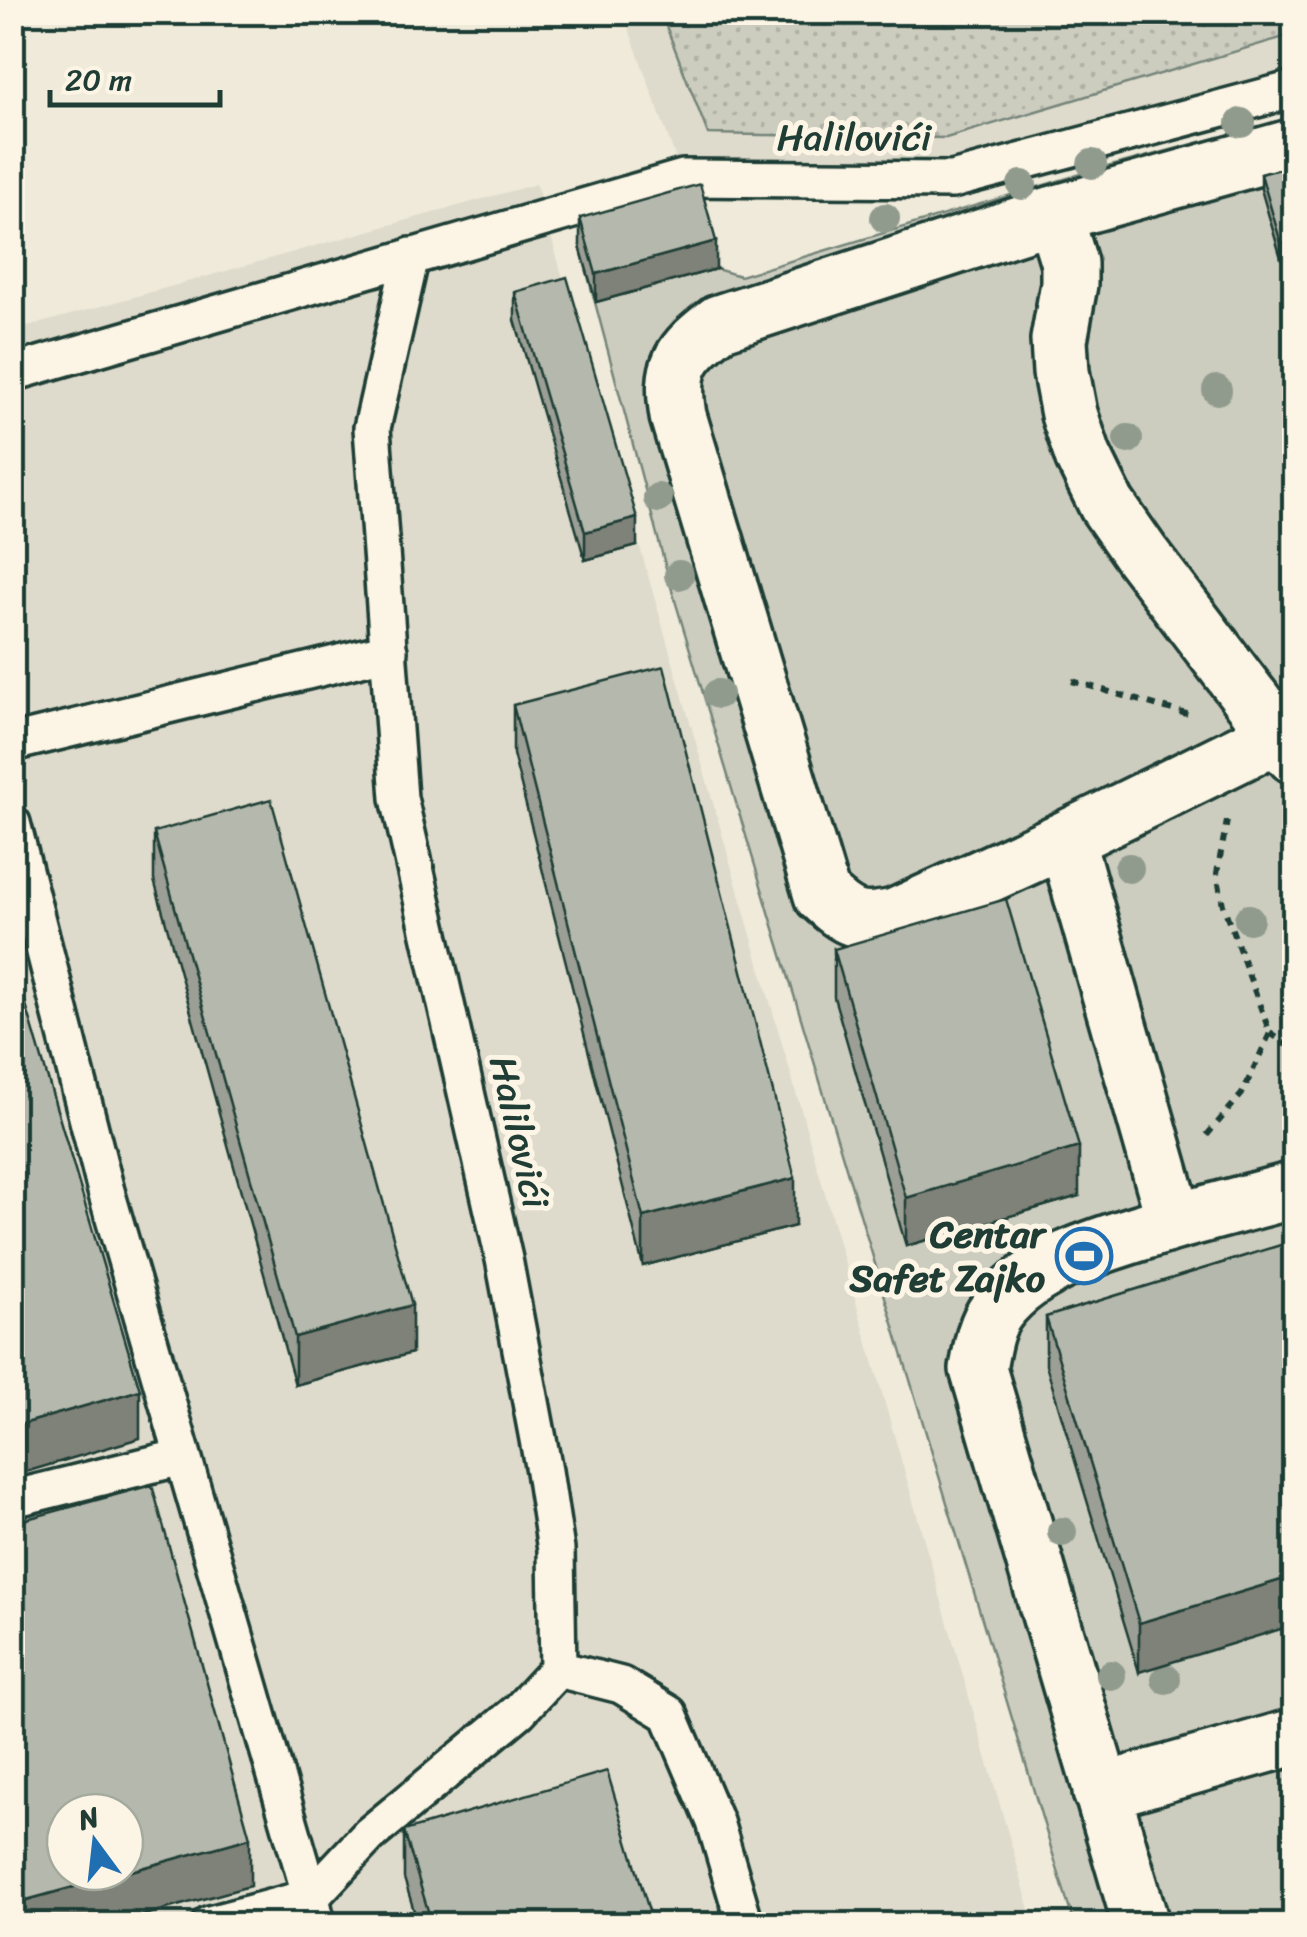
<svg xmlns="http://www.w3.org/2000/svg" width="1307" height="1937" viewBox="0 0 1307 1937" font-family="Sriracha,sans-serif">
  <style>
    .built { fill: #dedbcc; fill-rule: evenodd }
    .green { fill: url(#green-dots); stroke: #76857a; stroke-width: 2.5 }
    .pitch { fill: #cccdbf; stroke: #76857a; stroke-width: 2.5 }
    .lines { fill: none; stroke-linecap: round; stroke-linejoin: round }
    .lane-casing { stroke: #1f3d34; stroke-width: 42 }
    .street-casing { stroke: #1f3d34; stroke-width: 62 }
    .path { stroke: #1f3d34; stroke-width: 6; stroke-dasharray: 8 8; stroke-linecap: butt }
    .lane { stroke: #fcf5e5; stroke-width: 35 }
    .street { stroke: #fcf5e5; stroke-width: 55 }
    .tree { fill: #909b8e }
    .wall { fill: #9c9f95; stroke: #1f3d34; stroke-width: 2.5 }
    .shaded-wall { fill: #7f8279; stroke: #1f3d34; stroke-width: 2.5 }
    .building { fill: #b5b9ad; stroke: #1f3d34; stroke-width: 2.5; fill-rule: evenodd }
    .labels { text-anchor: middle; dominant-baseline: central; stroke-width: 10; stroke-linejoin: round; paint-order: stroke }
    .street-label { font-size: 38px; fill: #1f3d34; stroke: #fcf5e5 }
    .poi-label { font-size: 38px; font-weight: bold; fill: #1f3d34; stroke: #fcf5e5; text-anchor: end }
  </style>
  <defs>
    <pattern id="green-dots" width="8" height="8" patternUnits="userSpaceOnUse" patternTransform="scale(2.5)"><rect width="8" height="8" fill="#cccdbf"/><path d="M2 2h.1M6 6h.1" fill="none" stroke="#afb1a5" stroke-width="1.8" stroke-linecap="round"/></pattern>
  </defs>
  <rect width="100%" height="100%" fill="#efeada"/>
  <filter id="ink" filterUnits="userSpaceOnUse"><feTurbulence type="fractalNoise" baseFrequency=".01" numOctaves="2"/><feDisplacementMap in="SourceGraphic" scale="20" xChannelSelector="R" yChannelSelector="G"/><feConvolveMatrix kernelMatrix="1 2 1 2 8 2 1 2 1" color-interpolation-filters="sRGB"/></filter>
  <g filter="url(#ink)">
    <path class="built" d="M623,13H1294V88L952,180L683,178Z
      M536,184L1034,1924H13V331ZM65,1812H125V1872H65Z"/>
    <path class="green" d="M1294,12V34L946,138L708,134L661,13Z"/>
    <path class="pitch" d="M1294,117V1924H1074L671,587L580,246L716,269L740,276L1081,174Z"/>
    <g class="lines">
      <g class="lane-casing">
        <path id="lane" d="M12,373L683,178L952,180L1294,89
          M12,743L389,651
          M12,823L106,1191L311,1897L210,1924
          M12,1499L182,1457
          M558,1669L621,1685L669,1714L715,1822L745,1924
          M317,1924L311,1897L369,1835L519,1711L558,1669L556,1550L544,1471L504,1259L399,798L372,428L411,256"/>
      </g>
      <g class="street-casing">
        <path id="street" d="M1294,147L1054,214L719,323C680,353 670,366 678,416L822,895C849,920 858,925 895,917L1066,839L1253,747L1294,715
          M1054,214L1069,263V284L1059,340L1061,372L1069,414L1083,456L1107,505L1141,554L1294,755
          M1066,839L1175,1222C1118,1240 1034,1260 997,1310C984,1327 982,1349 978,1369L1141,1924
          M1175,1222L1294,1190
          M1101,1792L1294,1737"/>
      </g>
      <path class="path" d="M1072,681L1190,715
        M1270,1033L1294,1049
        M1207,1135L1242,1094L1270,1033L1223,905L1217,873L1227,821"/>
      <use href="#lane" class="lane"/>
      <use href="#street" class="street"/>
    </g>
    <g class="tree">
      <circle cx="1241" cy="123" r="15"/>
      <circle cx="1092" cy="164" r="15"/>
      <circle cx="1022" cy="185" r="15"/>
      <circle cx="885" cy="218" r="15"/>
      <circle cx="1217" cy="390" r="15"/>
      <circle cx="1128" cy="439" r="15"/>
      <circle cx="658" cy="498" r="15"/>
      <circle cx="679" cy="575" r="15"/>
      <circle cx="718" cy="694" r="15"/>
      <circle cx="1129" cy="868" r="15"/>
      <circle cx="1249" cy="919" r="15"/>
      <circle cx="1062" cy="1532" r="15"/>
      <circle cx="1111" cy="1675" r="15"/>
      <circle cx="1166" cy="1679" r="15"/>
    </g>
    <path class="wall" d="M1294,165V285L1286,256L1281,258L1261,189V174Z
      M580,218L716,269L596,302L580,246Z
      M515,292L637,546L585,560L515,320Z
      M513,705L795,1226L643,1266L513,754Z
      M154,832L412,1353L295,1385L154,880Z
      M834,949L1079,1196L906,1246L834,997Z
      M1294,1241L1139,1672L1046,1365V1317Z
      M404,1831L653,1924H418L404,1878Z"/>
    <path class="shaded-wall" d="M716,241V269L596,302V274Z
      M1286,242V256L1281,258V243Z
      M637,518V546L585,560V532Z
      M1079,1147V1196L906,1246V1198Z
      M795,1178V1226L643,1266V1217Z
      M412,1305V1353L295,1385V1337Z
      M140,1390V1438L12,1476V1427Z
      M1294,1576V1625L1139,1672V1623Z
      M250,1838V1886L112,1924H12V1904Z"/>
    <path class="building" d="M1294,165V270L1286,242L1281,243L1261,174Z
      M700,184L716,241L596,274L580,218Z
      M567,277L637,518L585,532L515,292Z
      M664,666L795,1178L643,1217L513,705Z
      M271,799L412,1305L295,1337L154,832Z
      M1006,899L1079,1147L906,1198L834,949Z
      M12,958L140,1390L12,1427Z
      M1294,1241V1576L1139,1623L1046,1317Z
      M152,1485L250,1838L12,1904V1523ZM65,1812H125V1872H65Z
      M607,1771L653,1924H432L404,1831Z"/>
  </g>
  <defs>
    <g id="stadium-ring" transform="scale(2.875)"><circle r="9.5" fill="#fcf5e5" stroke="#1f6fb2" stroke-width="1.5"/><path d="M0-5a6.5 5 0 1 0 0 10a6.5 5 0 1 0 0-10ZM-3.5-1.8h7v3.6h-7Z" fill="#1f6fb2"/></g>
  </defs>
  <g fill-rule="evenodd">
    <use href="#stadium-ring" x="1084" y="1256"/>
  </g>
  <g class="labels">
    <g class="street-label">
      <text x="854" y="137">Halilovići</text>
      <text transform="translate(519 1132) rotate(77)">Halilovići</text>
    </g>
    <g class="poi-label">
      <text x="1045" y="1234">Centar<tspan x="1045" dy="44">Safet Zajko</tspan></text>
    </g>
  </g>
  <rect width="1307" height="1937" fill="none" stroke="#fcf5e5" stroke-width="50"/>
  <rect x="25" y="25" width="1257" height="1887" fill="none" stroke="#1f3d34" stroke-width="4" filter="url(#ink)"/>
  <g transform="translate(95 1842) rotate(345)"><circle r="48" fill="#fcf5e5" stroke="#a4ab9e" stroke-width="2.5"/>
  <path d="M0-8L18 38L0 25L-18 38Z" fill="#1f6fb2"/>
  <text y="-15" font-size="28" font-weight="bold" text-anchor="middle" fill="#1f3d34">N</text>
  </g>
  <path d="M50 90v15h170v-15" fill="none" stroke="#1f3d34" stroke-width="5"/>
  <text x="65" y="90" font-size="30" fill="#1f3d34" stroke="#fcf5e5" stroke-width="8" paint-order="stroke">20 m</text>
</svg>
